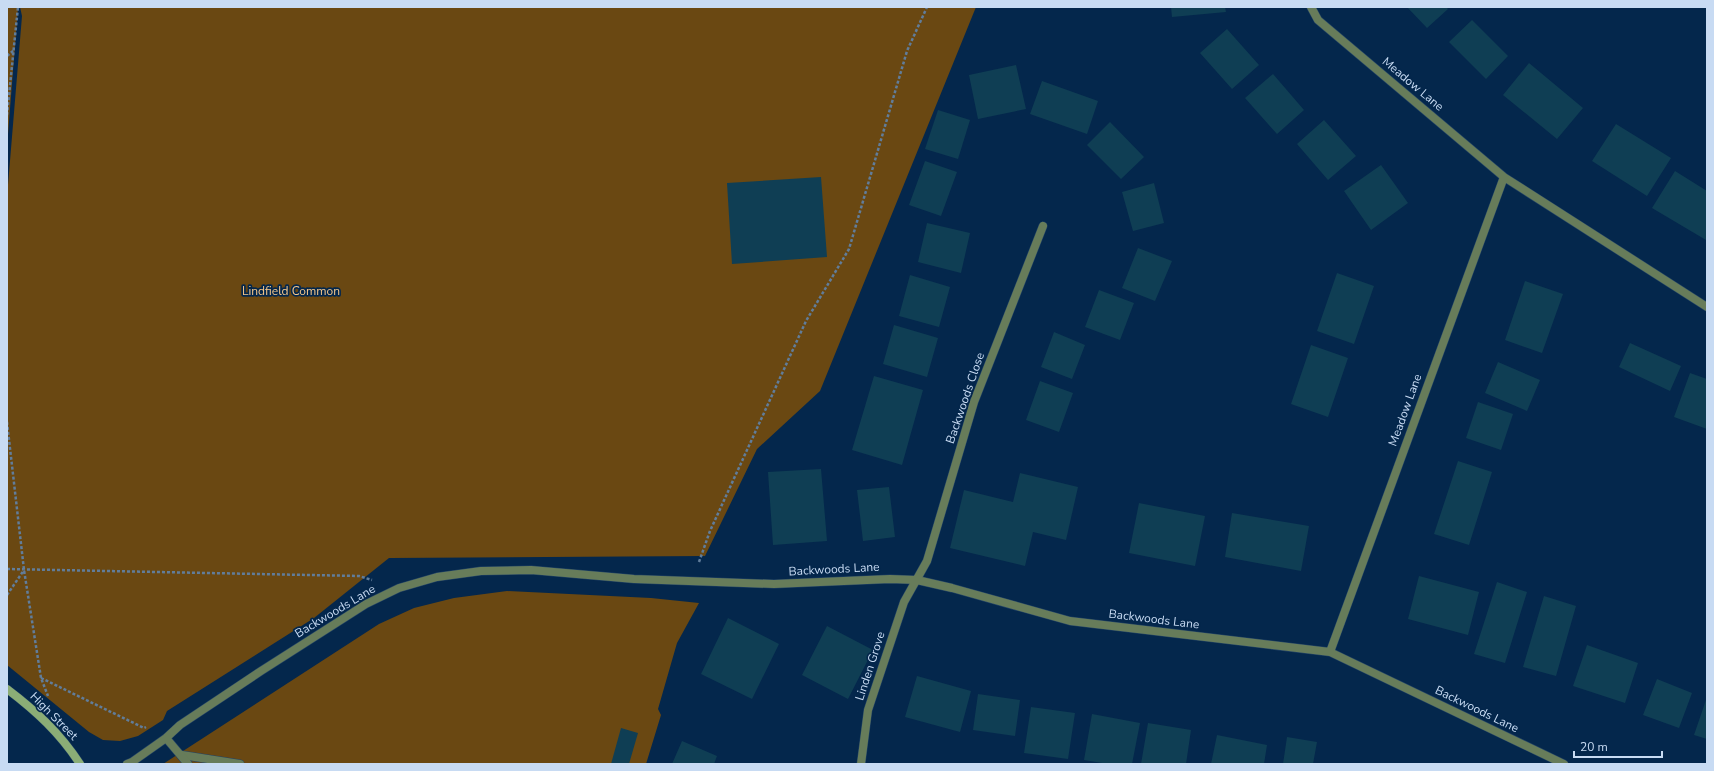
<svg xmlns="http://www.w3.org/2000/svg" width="1714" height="771" viewBox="0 0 1714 771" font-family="'Nunito Sans',sans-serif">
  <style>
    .green { fill: #6a4812 }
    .building { fill: #0f3e54 }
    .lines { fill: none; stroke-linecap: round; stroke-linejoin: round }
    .service-casing { stroke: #234467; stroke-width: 9 }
    .minor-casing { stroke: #234467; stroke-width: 9 }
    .secondary-casing { stroke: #234467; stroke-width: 9 }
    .path { stroke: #617d9b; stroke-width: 2.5; stroke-dasharray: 3 2; stroke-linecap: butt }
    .service { stroke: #677c5a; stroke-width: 8 }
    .minor { stroke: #677c5a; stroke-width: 8 }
    .secondary { stroke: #8bad76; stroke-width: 8 }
    .labels { text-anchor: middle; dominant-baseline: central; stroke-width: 3.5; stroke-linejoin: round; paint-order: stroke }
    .street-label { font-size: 12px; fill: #c8dbf3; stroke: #04274c }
    .park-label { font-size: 12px; fill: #f7c98c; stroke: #04274c }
  </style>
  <rect width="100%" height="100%" fill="#04274c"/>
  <path class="green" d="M7,7H18L7,147Z
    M20,7H976L820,391L757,449L705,556L389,558L314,618L167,711L163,720L138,736L120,741L103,740L89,732L7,665V197L22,16Z
    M507,591L651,598L699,603L677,643L658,709L661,715L646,764H163L379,624L414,608L454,598Z"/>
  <path class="building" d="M1171,7H1225L1226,12L1172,17Z
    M1407,7H1446L1448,9L1427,28Z
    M1472,20L1508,56L1486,79L1449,42Z
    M1227,29L1259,65L1232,89L1200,53Z
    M1529,63L1583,108L1557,139L1503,95Z
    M1016,65L1026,109L978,119L969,75Z
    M1273,74L1304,110L1277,134L1245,98Z
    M1042,81L1098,101L1087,134L1030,114Z
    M938,110L970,120L958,159L925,149Z
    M1324,120L1356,156L1328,180L1297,144Z
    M1110,122L1144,157L1121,179L1087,145Z
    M1616,124L1671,158L1647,196L1592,161Z
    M925,161L957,172L941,216L909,205Z
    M1381,165L1408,203L1371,230L1344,191Z
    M1675,171L1707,191V238L1706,240L1652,208Z
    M821,177L827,257L732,264L727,183Z
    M1154,183L1164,223L1133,231L1122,192Z
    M927,223L970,233L961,273L918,262Z
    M1138,248L1172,261L1155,301L1122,288Z
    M1337,273L1374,286L1354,344L1317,331Z
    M910,275L950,287L939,327L899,316Z
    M1525,281L1563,294L1542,353L1505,340Z
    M1099,290L1134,303L1120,340L1085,327Z
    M894,325L938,338L927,377L883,364Z
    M1054,332L1085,345L1072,379L1041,367Z
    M1630,343L1681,366L1670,391L1619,367Z
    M1311,345L1348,358L1328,417L1291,404Z
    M1498,362L1540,380L1527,411L1485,393Z
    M1690,373L1707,379V429L1674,417Z
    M874,376L923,390L902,465L852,450Z
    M1040,381L1073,393L1059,432L1026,420Z
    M1478,402L1513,414L1501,450L1466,438Z
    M1458,461L1492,472L1469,545L1434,534Z
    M821,469L827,541L773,545L768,472Z
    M1020,473L1078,487L1066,540L1033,532L1025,566L950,548L964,490L1013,502Z
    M889,487L895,537L863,541L857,490Z
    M1139,503L1205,516L1195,566L1129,553Z
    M1232,513L1309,526L1301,571L1225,557Z
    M1419,576L1479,592L1468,635L1408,619Z
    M1497,582L1527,592L1505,663L1474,654Z
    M1544,596L1576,606L1556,676L1523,667Z
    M728,618L779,644L752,699L701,674Z
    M827,626L873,650L848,699L802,675Z
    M1587,645L1638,663L1625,703L1573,686Z
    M917,676L971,691L960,732L905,717Z
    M1657,679L1692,693L1679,728L1643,715Z
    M978,694L1020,700L1015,736L973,730Z
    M1707,697V739L1694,735Z
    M1031,707L1075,713L1068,759L1024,753Z
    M1092,714L1140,723L1132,764H1108L1084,760Z
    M1148,723L1191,730L1186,764H1141Z
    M621,728L638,733L629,764H611Z
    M1217,735L1267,745L1264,764H1211Z
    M1287,737L1317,742L1313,764H1283Z
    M682,741L717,756L714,764H672Z"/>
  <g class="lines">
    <g class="service-casing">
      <path id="service" d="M182,755L240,764"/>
    </g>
    <g class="minor-casing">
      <path id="minor" d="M1311,7L1318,20L1504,177L1707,307
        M1330,652L1504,177
        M166,738L188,764
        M127,764L132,762L166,738L180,725L261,671L366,604L399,588L437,577L481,571L531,570L634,579L774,584L890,579L917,580L952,588L1070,621L1330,652L1564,764
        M861,764L868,710L904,602L927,561L974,402L1043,226"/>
    </g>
    <g class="secondary-casing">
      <path id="secondary" d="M7,689C36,711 60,733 80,764"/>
    </g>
    <path class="path" d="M7,56L13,51
      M7,115L18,7
      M7,422L24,570L41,678L48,696
      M699,562L710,531L806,321L849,249L907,51L927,7
      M7,569L359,576L372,580
      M7,595L24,570
      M41,678L144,728L146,727"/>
    <use href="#service" class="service"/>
    <use href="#minor" class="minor"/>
    <use href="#secondary" class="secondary"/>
  </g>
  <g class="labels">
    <g class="street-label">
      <text transform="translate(1413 84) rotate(40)">Meadow Lane</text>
      <text transform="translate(965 398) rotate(-71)">Backwoods Close</text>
      <text transform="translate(1405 410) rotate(-70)">Meadow Lane</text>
      <text transform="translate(834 569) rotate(-3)">Backwoods Lane</text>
      <text transform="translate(335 611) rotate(-31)">Backwoods Lane</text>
      <text transform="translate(1154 619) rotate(7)">Backwoods Lane</text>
      <text transform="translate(870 666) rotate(-72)">Linden Grove</text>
      <text transform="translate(1477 709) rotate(26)">Backwoods Lane</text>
      <text transform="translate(54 716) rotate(45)">High Street</text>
    </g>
    <g class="park-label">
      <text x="291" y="291">Lindfield Common</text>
    </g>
  </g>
  <rect width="1714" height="771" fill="none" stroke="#c8dbf3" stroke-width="16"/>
  <path d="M1574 751v6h88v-6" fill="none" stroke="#c8dbf3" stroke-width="2"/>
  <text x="1580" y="751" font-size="12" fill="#c8dbf3" stroke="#04274c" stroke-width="3" paint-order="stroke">20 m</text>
</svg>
